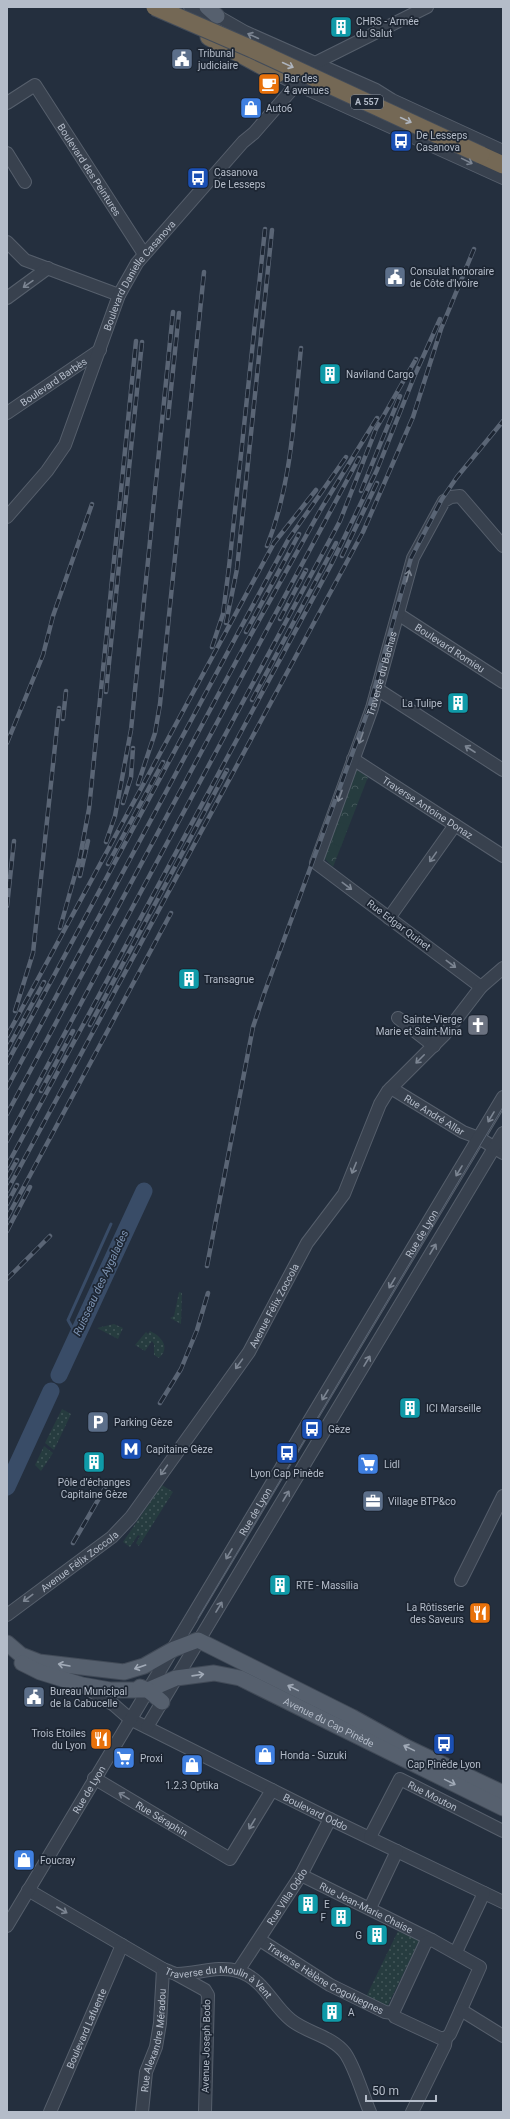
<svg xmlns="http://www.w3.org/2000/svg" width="510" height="2119" viewBox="0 0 510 2119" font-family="Roboto,sans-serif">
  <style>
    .grass { fill: url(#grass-dots) }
    .park { fill: url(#park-crowns) }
    .garden { fill: #263c3f }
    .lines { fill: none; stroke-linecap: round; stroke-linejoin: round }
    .stream { stroke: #394c67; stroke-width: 3 }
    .river { stroke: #394c67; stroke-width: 17 }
    .minor-casing { stroke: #565f6c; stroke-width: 14 }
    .major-casing { stroke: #414a57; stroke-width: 17 }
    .highway-casing { stroke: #434c59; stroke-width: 19 }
    .minor { stroke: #38414e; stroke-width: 12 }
    .major { stroke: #56606e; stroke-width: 15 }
    .highway { stroke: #746855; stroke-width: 17 }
    .tram { stroke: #5a6575; stroke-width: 1 }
    .rail-casing { stroke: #5a6575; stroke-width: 4.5 }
    .rail { stroke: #1d2633; stroke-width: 3; stroke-dasharray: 9; stroke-linecap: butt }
    .highway-bridge-casing { stroke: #434c59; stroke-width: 19; stroke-linecap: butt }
    .highway-bridge { stroke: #746855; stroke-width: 17 }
    .oneway { stroke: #7c8592 }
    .oneway2 { stroke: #aeb4bd }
    .oneway3 { stroke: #a1aab7 }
    .labels { text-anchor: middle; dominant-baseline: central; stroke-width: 3.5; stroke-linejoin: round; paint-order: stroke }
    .shield { fill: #1d2633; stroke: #878f9c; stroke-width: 1 }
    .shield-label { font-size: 9px; font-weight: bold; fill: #b4bcc9 }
    .poi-label { font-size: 10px; fill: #b4bcc9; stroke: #1d2633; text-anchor: start }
    .street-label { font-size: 10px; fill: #b4bcc9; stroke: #1d2633 }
    .water-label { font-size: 11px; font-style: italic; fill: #7c92b1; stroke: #1d2633 }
  </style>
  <defs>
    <pattern id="grass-dots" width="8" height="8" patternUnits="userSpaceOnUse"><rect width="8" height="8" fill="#263c3f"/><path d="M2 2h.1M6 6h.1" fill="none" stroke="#435659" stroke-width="1.8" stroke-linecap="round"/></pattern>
    <pattern id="park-crowns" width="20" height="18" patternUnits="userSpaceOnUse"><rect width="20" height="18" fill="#263c3f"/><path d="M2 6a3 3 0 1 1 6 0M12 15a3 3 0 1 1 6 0" fill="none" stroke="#435659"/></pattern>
  </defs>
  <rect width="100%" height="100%" fill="#242f3e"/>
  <path class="grass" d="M179,1292L182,1293L181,1324L170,1318L174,1316Z
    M114,1324L123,1328L118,1339L97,1328Z
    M150,1331C161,1336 171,1347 159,1358L154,1355V1344L152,1341L145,1351L135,1345L146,1332L148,1334Z
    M62,1409L71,1414L54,1450L45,1443Z
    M44,1446L53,1453L41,1471L35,1465Z
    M162,1485L173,1492L139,1546L136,1543L140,1536L138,1535L130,1547L123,1542Z
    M398,1931L419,1941L387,2007L366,1997Z"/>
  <path class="park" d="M355,769L368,777L333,867L322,856Z"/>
  <path class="garden" d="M340,822L349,825L341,847L332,843Z"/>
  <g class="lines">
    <path class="stream" d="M72,1346L73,1329L68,1320L111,1224"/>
    <path class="river" d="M59,1375L144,1191
      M7,1487L51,1391"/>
    <g class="minor-casing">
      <g id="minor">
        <path d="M190,7L210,28"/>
        <path d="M212,8L217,16L245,32L376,90L392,100L503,151"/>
        <path d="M271,71L296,84L503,178"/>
        <path id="s1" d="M7,103L35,85L144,254"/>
        <path d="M7,153L25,182"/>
        <path d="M7,242L25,260L119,295"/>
        <path d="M7,298L48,268"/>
        <path id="s2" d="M7,413L100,350"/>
        <path id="s3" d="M7,517L47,471L65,445L119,295L137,263L243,142L254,133L315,63L427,7"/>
        <path id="s4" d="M398,614L503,682"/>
        <path d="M377,689L503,770"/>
        <path id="s5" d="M353,759L503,856"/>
        <path d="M389,918L455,825"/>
        <path id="s6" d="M481,987L316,863L372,708L413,558L444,501L451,497L460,496L503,546"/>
        <path d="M398,1018L434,1046"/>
        <path id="s7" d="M391,1088L463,1132L479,1138L503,1153"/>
        <path d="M461,1580L503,1496"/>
        <path id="s8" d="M7,1615L112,1537L131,1517L249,1352L307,1243L344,1194L380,1104L388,1091L445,1034L481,987L503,968"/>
        <path id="s9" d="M85,1687L114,1705L130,1719L330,1819L503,1902"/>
        <path d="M147,1727L503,1133"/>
        <path id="s10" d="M94,1778L230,1859L272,1790"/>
        <path id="s11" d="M370,1837L400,1779L503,1831"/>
        <path id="s12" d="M301,1875L432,1940"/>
        <path id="s13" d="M28,1890L163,1969C167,1970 173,1974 177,1974C197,1974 218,1965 238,1971C264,1979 272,2005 291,2020C307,2033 332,2036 345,2053C355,2067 363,2096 370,2112"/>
        <path d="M370,1908L397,1851"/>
        <path id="s14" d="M7,1926L503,1097"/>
        <path id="s15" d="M260,1940L330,1985L385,2012L393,2013"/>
        <path d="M432,1940L480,1967L450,2034L446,2038H440L395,2017L393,2013L426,1942Z"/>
        <path d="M456,1952L484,1893"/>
        <path id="s16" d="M238,1971L301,1875L330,1819"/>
        <path d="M176,1974L205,1990L208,1995L205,2112"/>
        <path d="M461,2010L503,2036"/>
        <path id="s17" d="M50,2112L122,1945"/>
        <path id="s18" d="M142,2112L146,2072L156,2047L160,2023L163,1969"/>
        <path d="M412,2112L445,2045L446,2038"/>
      </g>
    </g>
    <g class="major-casing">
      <g id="major">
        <path d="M207,7L217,16"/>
        <path d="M7,1643L21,1655L39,1662L124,1672L144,1666L174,1649L198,1640L352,1717L406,1747L503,1793"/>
        <path id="s19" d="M22,1663L40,1672L82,1685L110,1690H148L176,1678L214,1673L240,1678L503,1808"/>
        <path d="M140,1687L148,1690L162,1702"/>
      </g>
    </g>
    <g class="highway-casing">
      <path id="highway" d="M209,37L277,74
        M481,155L503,165"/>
    </g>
    <use href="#minor" class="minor"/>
    <use href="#major" class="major"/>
    <use href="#highway" class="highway"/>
    <path class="tram" d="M198,1618L503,1107"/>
    <g class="rail-casing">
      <path id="rail" d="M168,418L179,313
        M361,491L400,396
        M267,546C292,483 294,415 301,348
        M342,556L377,483
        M280,619L306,570
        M226,623L237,569L272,230
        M246,632L299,534
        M212,647L223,614L229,567L265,229
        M106,692L142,342
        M252,700L336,543
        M63,719L66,691
        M7,743L43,655L53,616L92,504
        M138,784L155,733L160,704L204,272
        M123,803L131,777L133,748
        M106,842L115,816L131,730L173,312
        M108,864L163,762
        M80,876L88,841
        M7,906L14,841
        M60,928L80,857L89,809L136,341
        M15,1011L33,953L59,708
        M90,1025L227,770
        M7,1036L274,543L316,490
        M7,1050L44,982
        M7,1063L288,540L346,457
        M7,1088L239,656L321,509L377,418
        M41,1091L73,1031
        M7,1114L359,458
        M7,1141L340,521L376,429L416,359
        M7,1166L331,565L377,470L414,377L440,319
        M7,1178L17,1160
        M7,1191L363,532L413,417L441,329L474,249
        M7,1204L17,1185
        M7,1218L171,913
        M7,1231L30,1187
        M207,1266L253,1027L264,994L369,708L411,558L442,499L457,477L503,421
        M7,1279L50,1236
        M160,1403L181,1369L197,1330L208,1293
        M73,1543L105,1488"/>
    </g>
    <use href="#rail" class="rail"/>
    <g class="highway-bridge-casing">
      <path id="highway-bridge" d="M155,7L252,49L481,155"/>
    </g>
    <use href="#highway-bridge" class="highway-bridge"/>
  </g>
  <defs><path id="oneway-shaft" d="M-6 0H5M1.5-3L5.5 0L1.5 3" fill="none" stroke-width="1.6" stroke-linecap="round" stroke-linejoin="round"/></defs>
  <g class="oneway">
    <use href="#oneway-shaft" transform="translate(253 36) rotate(-155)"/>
    <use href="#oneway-shaft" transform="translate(467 161) rotate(26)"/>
    <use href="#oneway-shaft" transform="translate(28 284) rotate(145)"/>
    <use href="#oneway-shaft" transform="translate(408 576) rotate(-75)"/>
    <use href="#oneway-shaft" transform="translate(361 738) rotate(110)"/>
    <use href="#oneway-shaft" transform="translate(470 749) rotate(-147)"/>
    <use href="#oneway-shaft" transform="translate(340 796) rotate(110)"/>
    <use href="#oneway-shaft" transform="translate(433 857) rotate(125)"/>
    <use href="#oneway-shaft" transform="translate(347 886) rotate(37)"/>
    <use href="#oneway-shaft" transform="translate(451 964) rotate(37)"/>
    <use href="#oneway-shaft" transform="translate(420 1059) rotate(135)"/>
    <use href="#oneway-shaft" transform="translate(491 1117) rotate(121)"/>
    <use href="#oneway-shaft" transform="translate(354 1168) rotate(112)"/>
    <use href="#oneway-shaft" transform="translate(459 1171) rotate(121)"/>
    <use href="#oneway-shaft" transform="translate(433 1249) rotate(-59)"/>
    <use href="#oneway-shaft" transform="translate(392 1283) rotate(121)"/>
    <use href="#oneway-shaft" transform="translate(367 1361) rotate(-59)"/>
    <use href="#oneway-shaft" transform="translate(239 1364) rotate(126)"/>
    <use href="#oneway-shaft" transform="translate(325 1395) rotate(121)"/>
    <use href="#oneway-shaft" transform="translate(164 1470) rotate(125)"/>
    <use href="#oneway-shaft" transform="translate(286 1496) rotate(-59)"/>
    <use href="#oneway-shaft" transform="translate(229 1554) rotate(121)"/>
    <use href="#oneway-shaft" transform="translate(28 1598) rotate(143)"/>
    <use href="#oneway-shaft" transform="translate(219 1607) rotate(-59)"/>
    <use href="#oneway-shaft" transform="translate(124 1796) rotate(-149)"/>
    <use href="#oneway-shaft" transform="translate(252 1824) rotate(121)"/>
    <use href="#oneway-shaft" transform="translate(62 1910) rotate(30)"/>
  </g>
  <g class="oneway2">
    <use href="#oneway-shaft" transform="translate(288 65) rotate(25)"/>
    <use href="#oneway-shaft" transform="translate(406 120) rotate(25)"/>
  </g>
  <g class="oneway3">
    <use href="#oneway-shaft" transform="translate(64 1665) rotate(-170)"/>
    <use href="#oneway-shaft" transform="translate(140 1667) rotate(161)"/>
    <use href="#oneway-shaft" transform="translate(198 1675) rotate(-8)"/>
    <use href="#oneway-shaft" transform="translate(293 1688) rotate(-154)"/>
    <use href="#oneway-shaft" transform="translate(409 1748) rotate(-154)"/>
    <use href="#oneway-shaft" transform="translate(450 1782) rotate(26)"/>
  </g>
  <defs>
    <g id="building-square" transform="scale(1.15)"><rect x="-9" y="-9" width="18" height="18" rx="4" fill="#0f9aa8" stroke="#1d2633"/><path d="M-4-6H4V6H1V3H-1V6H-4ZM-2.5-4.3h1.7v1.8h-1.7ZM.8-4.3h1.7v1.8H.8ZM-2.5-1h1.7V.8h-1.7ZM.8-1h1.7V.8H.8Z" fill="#fff"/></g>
    <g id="civic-square" transform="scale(1.15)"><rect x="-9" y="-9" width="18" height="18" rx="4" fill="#5c6f8a" stroke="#1d2633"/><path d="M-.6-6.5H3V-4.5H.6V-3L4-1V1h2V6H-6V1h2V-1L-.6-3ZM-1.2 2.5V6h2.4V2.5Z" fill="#fff"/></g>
    <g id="cafe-square" transform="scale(1.15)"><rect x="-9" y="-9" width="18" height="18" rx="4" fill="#e8710a" stroke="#1d2633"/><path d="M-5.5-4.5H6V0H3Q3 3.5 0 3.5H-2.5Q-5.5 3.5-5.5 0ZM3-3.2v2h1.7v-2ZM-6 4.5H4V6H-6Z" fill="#fff"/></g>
    <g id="shop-square" transform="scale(1.15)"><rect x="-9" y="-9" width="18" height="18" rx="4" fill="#3f7fe0" stroke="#1d2633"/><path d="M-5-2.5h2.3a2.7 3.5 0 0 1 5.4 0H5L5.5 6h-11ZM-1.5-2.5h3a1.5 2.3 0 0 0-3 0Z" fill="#fff"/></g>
    <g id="bus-square" transform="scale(1.15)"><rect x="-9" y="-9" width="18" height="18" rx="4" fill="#1a4fb4" stroke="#1d2633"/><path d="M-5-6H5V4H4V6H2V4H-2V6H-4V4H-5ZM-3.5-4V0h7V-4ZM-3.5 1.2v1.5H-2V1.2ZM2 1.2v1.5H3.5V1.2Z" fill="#fff"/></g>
    <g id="church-square" transform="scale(1.15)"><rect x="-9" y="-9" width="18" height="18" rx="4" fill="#6b7280" stroke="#1d2633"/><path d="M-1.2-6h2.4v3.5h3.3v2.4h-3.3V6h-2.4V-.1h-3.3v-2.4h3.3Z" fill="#fff"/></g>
    <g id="parking-square" transform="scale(1.15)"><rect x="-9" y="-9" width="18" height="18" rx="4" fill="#5c6f8a" stroke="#1d2633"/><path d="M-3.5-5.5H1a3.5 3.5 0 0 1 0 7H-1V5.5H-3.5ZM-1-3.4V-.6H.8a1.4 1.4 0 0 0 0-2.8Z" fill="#fff"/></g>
    <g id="metro-square" transform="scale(1.15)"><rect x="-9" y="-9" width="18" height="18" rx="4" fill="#1a4fb4" stroke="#1d2633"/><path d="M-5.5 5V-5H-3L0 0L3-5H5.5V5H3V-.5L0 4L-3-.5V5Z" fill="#fff"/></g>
    <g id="supermarket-square" transform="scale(1.15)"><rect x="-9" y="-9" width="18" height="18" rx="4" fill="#3f7fe0" stroke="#1d2633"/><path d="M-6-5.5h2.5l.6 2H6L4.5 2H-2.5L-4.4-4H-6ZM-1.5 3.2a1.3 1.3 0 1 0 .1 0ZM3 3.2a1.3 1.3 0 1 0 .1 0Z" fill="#fff"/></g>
    <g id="office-square" transform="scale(1.15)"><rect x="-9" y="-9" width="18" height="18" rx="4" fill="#5c6f8a" stroke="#1d2633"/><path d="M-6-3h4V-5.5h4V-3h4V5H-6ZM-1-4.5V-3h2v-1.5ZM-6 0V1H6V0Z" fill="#fff"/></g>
    <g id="restaurant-square" transform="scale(1.15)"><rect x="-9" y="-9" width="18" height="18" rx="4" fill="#e8710a" stroke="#1d2633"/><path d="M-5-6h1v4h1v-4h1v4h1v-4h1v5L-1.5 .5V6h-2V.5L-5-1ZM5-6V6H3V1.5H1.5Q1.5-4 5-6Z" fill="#fff"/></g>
  </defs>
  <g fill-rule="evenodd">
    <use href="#building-square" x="341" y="27"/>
    <use href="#civic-square" x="182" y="59"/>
    <use href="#cafe-square" x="269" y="84"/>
    <use href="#shop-square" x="251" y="108"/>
    <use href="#bus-square" x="401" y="141"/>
    <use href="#bus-square" x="198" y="178"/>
    <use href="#civic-square" x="395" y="277"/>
    <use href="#building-square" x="330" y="374"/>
    <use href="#building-square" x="458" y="703"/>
    <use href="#building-square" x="189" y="979"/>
    <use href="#church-square" x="478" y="1025"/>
    <use href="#building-square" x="410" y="1408"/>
    <use href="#parking-square" x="98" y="1422"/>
    <use href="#bus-square" x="312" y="1429"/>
    <use href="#metro-square" x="131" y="1449"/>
    <use href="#bus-square" x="287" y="1453"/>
    <use href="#building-square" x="94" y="1462"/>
    <use href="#supermarket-square" x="368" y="1464"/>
    <use href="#office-square" x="373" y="1501"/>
    <use href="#building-square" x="280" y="1585"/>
    <use href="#restaurant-square" x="480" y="1613"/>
    <use href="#civic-square" x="34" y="1697"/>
    <use href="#restaurant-square" x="101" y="1739"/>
    <use href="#bus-square" x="444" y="1744"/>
    <use href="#shop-square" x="265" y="1755"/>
    <use href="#supermarket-square" x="124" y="1758"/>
    <use href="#shop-square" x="192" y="1765"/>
    <use href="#shop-square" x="24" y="1860"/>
    <use href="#building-square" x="308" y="1904"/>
    <use href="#building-square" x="341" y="1917"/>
    <use href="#building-square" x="377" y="1935"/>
    <use href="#building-square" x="332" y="2012"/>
  </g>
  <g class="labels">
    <rect class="shield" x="351" y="95" width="32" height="14" rx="3"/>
    <g class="shield-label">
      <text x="367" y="102">A 557</text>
    </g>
    <g class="poi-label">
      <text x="356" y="21">CHRS - Armée<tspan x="356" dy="12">du Salut</tspan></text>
      <text x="198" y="53">Tribunal<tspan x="198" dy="12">judiciaire</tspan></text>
      <text x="284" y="78">Bar des<tspan x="284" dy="12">4 avenues</tspan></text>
      <text x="266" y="108">Auto6</text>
      <text x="416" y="135">De Lesseps<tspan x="416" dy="12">Casanova</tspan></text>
      <text x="214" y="172">Casanova<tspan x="214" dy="12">De Lesseps</tspan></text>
      <text x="410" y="271">Consulat honoraire<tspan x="410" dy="12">de Côte d'Ivoire</tspan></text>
      <text x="346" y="374">Naviland Cargo</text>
      <text x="442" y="703" text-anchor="end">La Tulipe</text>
      <text x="204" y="979">Transagrue</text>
      <text x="462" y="1019" text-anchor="end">Sainte-Vierge<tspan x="462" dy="12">Marie et Saint-Mina</tspan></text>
      <text x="426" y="1408">ICI Marseille</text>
      <text x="114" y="1422">Parking Gèze</text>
      <text x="328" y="1429">Gèze</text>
      <text x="146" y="1449">Capitaine Gèze</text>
      <text x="384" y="1464">Lidl</text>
      <text x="287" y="1473" text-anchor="middle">Lyon Cap Pinède</text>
      <text x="94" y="1482" text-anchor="middle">Pôle d’échanges<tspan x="94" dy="12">Capitaine Gèze</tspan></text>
      <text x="388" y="1501">Village BTP&amp;co</text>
      <text x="296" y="1585">RTE - Massilia</text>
      <text x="464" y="1607" text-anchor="end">La Rôtisserie<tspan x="464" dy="12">des Saveurs</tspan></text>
      <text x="50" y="1691">Bureau Municipal<tspan x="50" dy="12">de la Cabucelle</tspan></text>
      <text x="86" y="1733" text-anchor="end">Trois Etoiles<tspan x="86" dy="12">du Lyon</tspan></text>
      <text x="280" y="1755">Honda - Suzuki</text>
      <text x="140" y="1758">Proxi</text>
      <text x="444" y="1764" text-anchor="middle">Cap Pinède Lyon</text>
      <text x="192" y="1785" text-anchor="middle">1.2.3 Optika</text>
      <text x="40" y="1860">Foucray</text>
      <text x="324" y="1904">E</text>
      <text x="326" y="1917" text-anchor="end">F</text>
      <text x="362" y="1935" text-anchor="end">G</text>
      <text x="348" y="2012">A</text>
    </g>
    <g class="street-label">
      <text stroke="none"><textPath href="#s1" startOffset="134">Boulevard des Peintures</textPath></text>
      <text stroke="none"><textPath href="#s3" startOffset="279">Boulevard Danielle Casanova</textPath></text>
      <text stroke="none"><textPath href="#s2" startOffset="56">Boulevard Barbès</textPath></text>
      <text stroke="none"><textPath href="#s4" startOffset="62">Boulevard Romieu</textPath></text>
      <text stroke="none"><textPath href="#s6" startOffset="407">Traverse du Bachas</textPath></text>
      <text stroke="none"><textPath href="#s5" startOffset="89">Traverse Antoine Donaz</textPath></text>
      <text transform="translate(399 925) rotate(37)">Rue Edgar Quinet</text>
      <text stroke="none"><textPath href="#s7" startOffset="51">Rue André Allar</textPath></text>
      <text stroke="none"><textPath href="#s14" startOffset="807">Rue de Lyon</textPath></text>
      <text stroke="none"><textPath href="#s8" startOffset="414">Avenue Félix Zoccola</textPath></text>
      <text stroke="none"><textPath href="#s14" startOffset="483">Rue de Lyon</textPath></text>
      <text stroke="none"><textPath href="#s8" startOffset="90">Avenue Félix Zoccola</textPath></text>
      <text stroke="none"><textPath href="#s19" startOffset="325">Avenue du Cap Pinède</textPath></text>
      <text stroke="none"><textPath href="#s14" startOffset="159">Rue de Lyon</textPath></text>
      <text stroke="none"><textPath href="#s11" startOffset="102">Rue Mouton</textPath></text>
      <text stroke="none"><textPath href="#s9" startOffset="263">Boulevard Oddo</textPath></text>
      <text stroke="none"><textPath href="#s10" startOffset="79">Rue Séraphin</textPath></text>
      <text stroke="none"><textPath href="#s16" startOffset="89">Rue Villa Oddo</textPath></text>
      <text stroke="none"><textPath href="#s12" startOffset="73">Rue Jean-Marie Chaise</textPath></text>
      <text stroke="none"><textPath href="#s15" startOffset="76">Traverse Hèlène Cogoluegnes</textPath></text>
      <text stroke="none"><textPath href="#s13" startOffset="217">Traverse du Moulin à Vent</textPath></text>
      <text stroke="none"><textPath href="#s17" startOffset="91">Boulevard Lafuente</textPath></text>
      <text stroke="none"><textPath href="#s18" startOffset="73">Rue Alexandre Méradou</textPath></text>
      <text transform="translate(206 2046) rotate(-89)">Avenue Joseph Bodo</text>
    </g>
    <g class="water-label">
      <text transform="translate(101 1283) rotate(-65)">Ruisseau des Aygalades</text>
    </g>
  </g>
  <rect width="510" height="2119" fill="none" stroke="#b4bcc9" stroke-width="16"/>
  <path d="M366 2095v6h70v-6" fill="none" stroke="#b4bcc9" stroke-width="2"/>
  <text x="372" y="2095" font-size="12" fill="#b4bcc9" stroke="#1d2633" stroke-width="3" paint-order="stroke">50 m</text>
</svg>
